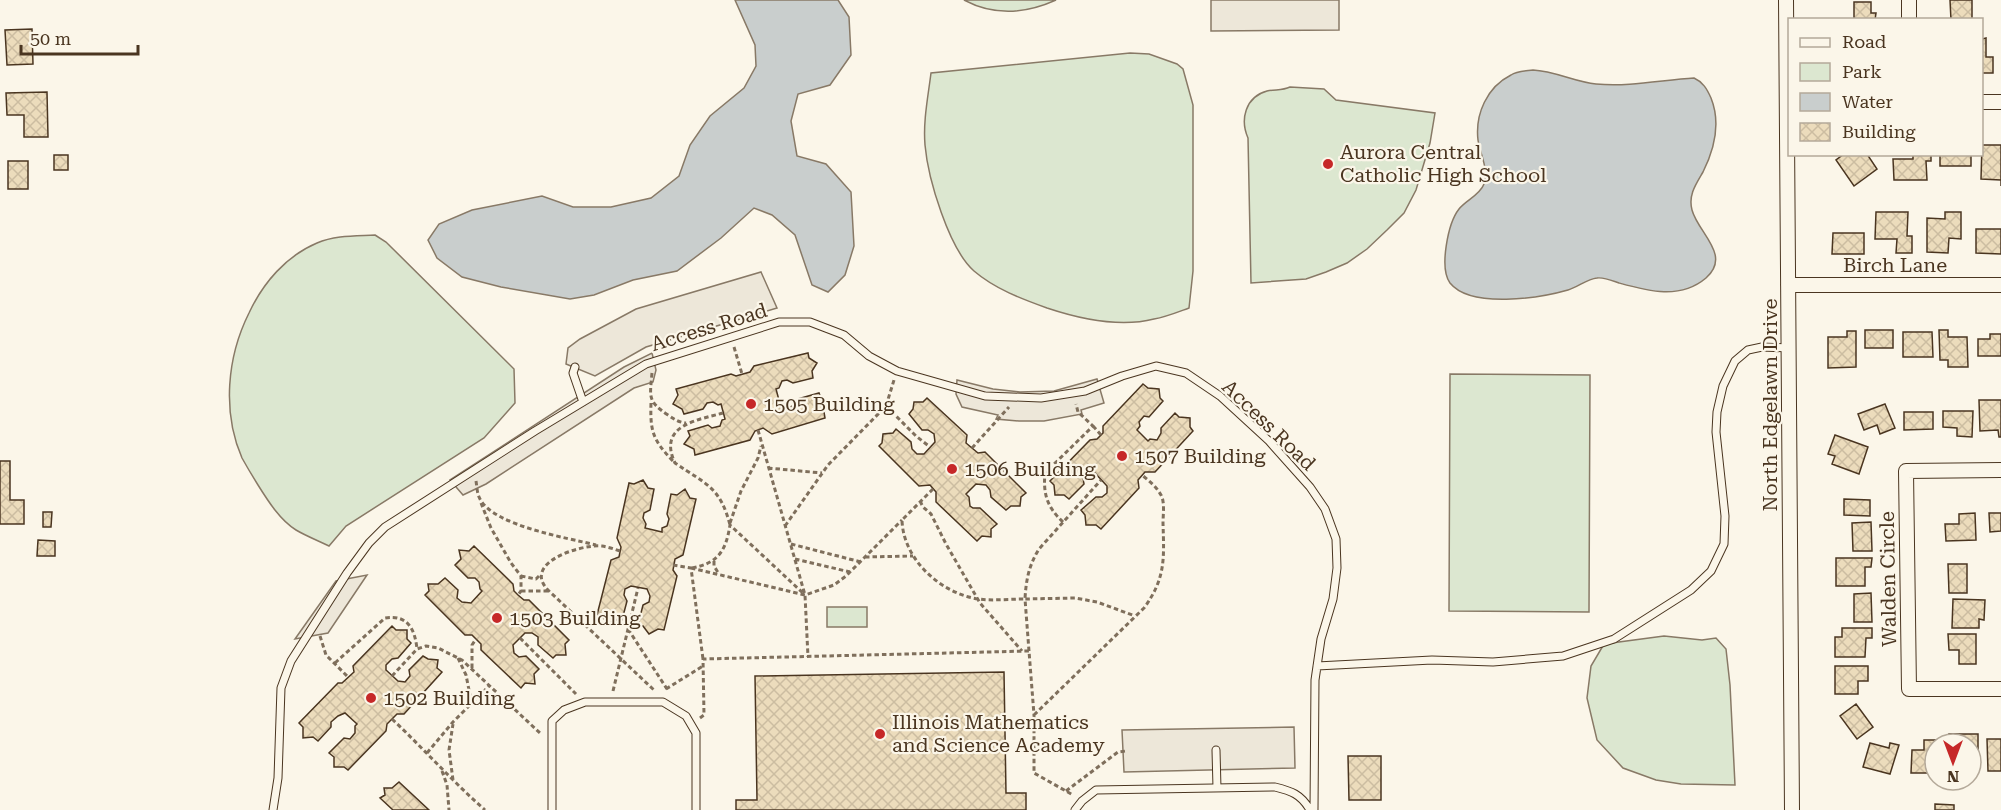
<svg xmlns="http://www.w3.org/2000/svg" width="2001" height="810" viewBox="0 0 2001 810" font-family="'Roboto Serif',serif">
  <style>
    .green { fill: #dce7d0; stroke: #887966; stroke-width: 1.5 }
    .parking { fill: #ede7d9; stroke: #887966; stroke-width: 1.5 }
    .water { fill: #c9cecd; stroke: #887966; stroke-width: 1.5 }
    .building { fill: url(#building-cross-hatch); stroke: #4a3520; stroke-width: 1.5 }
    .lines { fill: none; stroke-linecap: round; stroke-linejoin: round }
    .lane-casing { stroke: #4a3520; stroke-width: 9 }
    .street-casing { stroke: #4a3520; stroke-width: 16 }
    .path { stroke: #7f6f5c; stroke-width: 3; stroke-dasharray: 4.5 3; stroke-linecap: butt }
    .lane { stroke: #fbf6e9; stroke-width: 7 }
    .street { stroke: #fbf6e9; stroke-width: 14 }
    .poi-dot { fill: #c62828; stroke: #fbf6e9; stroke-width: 2 }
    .labels { text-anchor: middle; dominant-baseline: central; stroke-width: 4.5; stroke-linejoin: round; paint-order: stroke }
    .poi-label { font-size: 20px; fill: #4a3520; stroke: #fbf6e9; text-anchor: start }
    .street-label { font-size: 20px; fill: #4a3520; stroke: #fbf6e9 }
  </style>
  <defs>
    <pattern id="building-cross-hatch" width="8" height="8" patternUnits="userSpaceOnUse" patternTransform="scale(1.5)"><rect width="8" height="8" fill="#ecdcbc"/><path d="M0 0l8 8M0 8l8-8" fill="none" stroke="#ccbda1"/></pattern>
  </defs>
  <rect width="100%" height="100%" fill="#fbf6e9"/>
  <path class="green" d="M964,0H1056C1025,14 994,16 964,0Z
    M1130,53L1149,54L1177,64L1183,69L1193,105V271L1189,308C1178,312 1166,317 1154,319C1119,328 1080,319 1047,308C1022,299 995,289 974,271C949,249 928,179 925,145C923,121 928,97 931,73Z
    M1290,87L1324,89L1336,100L1435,113L1430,143L1416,190L1404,213L1387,230L1367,249L1347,263L1326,272L1306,279L1251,283L1248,138C1240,120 1245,97 1267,91C1275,89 1282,91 1290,87Z
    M375,235L386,242L514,369L515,403L484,438L346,526L329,546C319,541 306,536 296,530C280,520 268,501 258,485C253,477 247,467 242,458C222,412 227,357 249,313C263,283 286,256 317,243C335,235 356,236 375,235Z
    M1450,374L1590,375L1589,612L1449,611Z
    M867,607V627H827V607Z
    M1664,636L1702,640L1716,638L1726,649L1730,685L1735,785L1681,784L1656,780L1623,768L1597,740L1587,698L1591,666L1604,644Z"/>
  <path class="parking" d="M1211,0H1339V30L1211,31Z
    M761,272L777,308L646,347L595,376L566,364L568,348L580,339L636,309Z
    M652,353L656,370L653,382L634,388L486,484L463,495L450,480L624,367Z
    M1097,379L1104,403L1081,410L1082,414L1044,421H1019L996,419L998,415L962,407L956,394L957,380L993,389L1020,392L1054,391Z
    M367,575L328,633L295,639L336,581Z
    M1294,727L1295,768L1124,772L1122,730Z"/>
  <path class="water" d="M735,0H838L849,17L851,55L830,85L798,94L791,121L797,156L826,164L851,192L854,246L845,275L828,292L812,285L795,235L772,215L754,208L721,238L677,271L633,280L594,295L570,299L501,287L462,277L437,258L428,240L439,224L472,210L542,196L573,207H611L651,198L679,176L690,145L710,116L744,88L756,66L755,45Z
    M1533,70C1555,71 1575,82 1596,84C1630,87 1662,80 1694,78C1703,82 1707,89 1711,98C1721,123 1715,148 1703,172C1696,184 1688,195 1692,210C1698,233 1732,255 1706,278C1680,300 1648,291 1619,283C1613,281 1604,277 1597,278C1587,279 1578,287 1568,290C1540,298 1471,309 1450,283C1439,268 1448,223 1459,209C1466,200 1480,195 1484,184C1489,169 1480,154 1478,140C1475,114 1487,87 1511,75C1517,71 1526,71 1533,70Z"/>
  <path class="building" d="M1950,0H1972V20H1951Z
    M1854,2H1871V13H1876L1875,20H1854Z
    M32,29L33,64L7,65L5,30Z
    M1986,38V57H1993V73H1982V39Z
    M47,92L48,137H24V115H7L6,93Z
    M1982,145H2001V186V180L1981,179Z
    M1844,154H1867L1877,169L1854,186L1836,160Z
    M1913,154H1931V161H1926L1927,180H1894L1893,159H1913Z
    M1940,154H1971V166H1940Z
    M54,155H68V170H54Z
    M8,161H28V189H8Z
    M1876,212H1908L1907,236H1912V253H1896L1897,239H1875Z
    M1945,212H1961V239L1949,238L1948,253L1927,252V218L1945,219Z
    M1976,229H2001V254L1976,253Z
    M1833,233H1864V254H1832Z
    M1865,330H1893V348H1865Z
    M1939,330H1948V337H1967L1968,367H1948V360H1940Z
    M1847,331H1856V367L1828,368V337H1847Z
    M1903,332H1932L1933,357H1903Z
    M1990,334H2001V356H1978V339H1990Z
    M808,353L809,358L817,363L812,371L813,378L793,383L787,380L782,381L779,388L776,389L780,404L784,403L790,407L795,405L798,399L819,393L821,398L828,404L824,412L825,418L772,434L763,428L755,431L750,440L695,455L694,449L684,444L690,436L688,431L708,425L712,428L720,426L722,420L725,419L721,404L718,405L713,402L707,403L703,409L684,414L682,409L673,404L678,395L676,389L731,374L736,376L750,372L754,366Z
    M1143,384L1148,388L1159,389L1160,398L1163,401L1149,417L1144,416L1139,422L1140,426L1137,430L1148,441L1150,439L1157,440L1161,433V428L1175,413L1179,417L1190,418V427L1193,431L1155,472H1145L1138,480L1139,488L1101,529L1096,525H1086L1085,515L1081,510L1096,497H1102L1107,493V486L1095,473H1089L1083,478L1084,484L1069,499L1064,495H1055L1054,485L1050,481L1090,440L1097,439L1103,433V426Z
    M927,398L967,435L966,443L978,453L985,452L1026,493L1021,497L1020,506H1011L1006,510L991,497L990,490L986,485L976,484L966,494L969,497L970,506L973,508H980L997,524L991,529V537L982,536L977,541L936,502V492L930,485L919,486L879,446L882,443L883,434L893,433L896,429L911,442L912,449L917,454H924L935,442L934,434L928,430H922L909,414L913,409L914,402H923Z
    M1979,400H2001V437H1999L1998,430L1980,431Z
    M1885,404L1895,428L1880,434L1877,425L1864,430L1858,414Z
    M1943,411H1973L1972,437L1957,436V428L1943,427Z
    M1904,412H1933V429L1904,430Z
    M1835,435L1868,447L1859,474L1832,464L1835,456L1828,454Z
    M0,461H10V500H24V524H0Z
    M643,480L648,488L654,489L650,510L644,513L643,518L646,524L645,528L662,532V528L667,526L669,519L667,514L671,494L677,495L685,489L690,498L696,499L683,555L675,559L673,570L677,576L664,630L658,629L649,634L643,626L638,625L643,605L649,602L650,596L647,589L631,586L625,589L624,595L627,601L622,620H616L608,624L602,616L597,615L611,560L619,557L621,547L617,538L629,483L634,484Z
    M1844,499L1870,500V516L1844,515Z
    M43,512H52L51,527H43Z
    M1975,513L1976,540L1946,541L1945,524H1959V514Z
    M1989,513H2001V531L1990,532Z
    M1871,522L1872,551H1853L1852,523Z
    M38,540L55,541V556H37Z
    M474,546L513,584L514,591L518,595L524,600H529L569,640L565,644L566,655H556L553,658L538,645V637L532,633H525L513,645L514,653L519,657L526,656L539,669L534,674L535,684L525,683L521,688L481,650V644L472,635H465L425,595L429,591L428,584H438L445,578L458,590L457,598L462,602L471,603L482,591L480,589L479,582L475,578H468L455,565L461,559L459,550L469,551Z
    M1836,558H1872L1871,567H1865V586H1836Z
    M1948,564H1967V593H1949Z
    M1871,593L1872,622H1854V594Z
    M1953,599L1985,600L1984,620L1979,619V628H1952Z
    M392,626L396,630H407V639L411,643L398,658L392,659L386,665V670L398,681L405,682L410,676L409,670L423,656L428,659L438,660L437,668L442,672L404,714H397L387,724L386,731L348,770L344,767H334V757L329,753L344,738L350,739L355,733V726L357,724L345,713L338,716L331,722V727L318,741L313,737L303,738V727L299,723L338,683H342L354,672L353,666Z
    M1842,628H1872V638H1866L1865,657H1835V637H1842Z
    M1948,634H1976V664H1959V650H1949Z
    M1835,666H1868V681H1858V694H1835Z
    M1004,672L1006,793H1026V810H736V800H757L755,676Z
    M1856,704L1873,727L1857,739L1840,716Z
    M1949,734H1978V752H1971V744H1949Z
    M1987,739H2001V771H1988Z
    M1924,740H1940V744H1935V773H1911L1912,750H1924Z
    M1870,743L1889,748L1890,743L1899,745L1890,774L1863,767Z
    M1348,756H1381V800H1349Z
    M399,782L429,810H393L380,798L385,795L384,788H392Z
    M1935,804L1954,805V810H1935Z"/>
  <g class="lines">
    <g class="lane-casing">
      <path id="lane" d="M575,367L573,373L583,402
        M1317,666L1432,660L1493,662L1563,656L1614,639L1691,590L1711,571L1724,544L1725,516L1716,432L1717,412L1723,386L1735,361L1748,350L1762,347L1789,348
        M1216,750L1217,788
        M273,810L278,778L281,688L291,661L347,573L369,543L385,527L535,431L646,364L779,322H810L844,335L869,356L897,371L985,396L1041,398L1085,391L1122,376L1156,366L1186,373L1220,396L1269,441L1310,487L1325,509L1336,539L1337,568L1333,599L1321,639L1315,680L1314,810
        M552,810V721L564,710L585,702H663L686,716L696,733V810
        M1075,810L1082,801L1096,790L1275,787C1291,791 1301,794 1310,810"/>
    </g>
    <g class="street-casing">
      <path id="street" d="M1786,0L1792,810
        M1909,0V20
        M1982,102H2001
        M1788,285H2001
        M2001,470L1906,471L1909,689H2001"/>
    </g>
    <path class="path" d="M734,347L742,374
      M652,373C650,397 647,401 668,415C674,419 678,422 686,423
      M651,403C650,432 653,440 673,461
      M886,406L916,436L930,447
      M723,413C698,420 657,425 675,463C705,484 720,486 730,525
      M1093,426L1101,435
      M758,430L805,595L808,657
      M972,448L1009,407
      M768,468L822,473
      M476,481C477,487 477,494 480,499C494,526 568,538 596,545
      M933,489L902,520C903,559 940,593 978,599C993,601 1010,599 1025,599C1026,580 1029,565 1039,549L1101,480
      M920,501L923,507L931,514L946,544L980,603L1022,651
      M481,503L491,528L511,563L521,576V591L518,595
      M1063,522C1047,507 1043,494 1045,473L1093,426L1078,412L1076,404
      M730,523L741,491L758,458L761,446
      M785,526L828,465L886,406L894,380
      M791,544L861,562
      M620,551C614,549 608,547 602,546C581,544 520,563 549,591L655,691
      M865,557L913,556
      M795,559L850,572
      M714,561V566L719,574
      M673,565L691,568L703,659
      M691,568L805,595L834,585L846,576L902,520
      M692,568C719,563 726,550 730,525L804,594
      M521,576L536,579L540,575
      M521,591H549
      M628,629L667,689
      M320,636L326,655L348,677
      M520,638L576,694
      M1029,651L1025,599L1075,598L1097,602L1135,616
      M458,658L466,675L472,705
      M335,663L385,618C408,614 415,630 417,649
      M472,668V645L476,639
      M392,676L417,649L426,646L438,648L462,660L541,734
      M666,689L703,666
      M613,691L638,588
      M1034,715L1144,608C1166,578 1164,558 1163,523C1163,515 1165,502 1161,495C1156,486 1149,481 1142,475
      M700,718L704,715L703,659L1029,651L1034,715V773L1073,795
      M392,719C424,749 452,781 485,810
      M427,753L453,722L489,686
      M442,771L447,785L449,810
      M453,780L449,750L453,724
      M1066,791L1118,752L1126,751"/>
    <use href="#lane" class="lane"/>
    <use href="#street" class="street"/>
  </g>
  <g class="poi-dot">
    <circle cx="1328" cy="164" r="6"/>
    <circle cx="751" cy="404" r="6"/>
    <circle cx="1122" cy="456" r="6"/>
    <circle cx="952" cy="469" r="6"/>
    <circle cx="497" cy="618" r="6"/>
    <circle cx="371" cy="698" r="6"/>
    <circle cx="880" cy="734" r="6"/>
  </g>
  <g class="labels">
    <g class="poi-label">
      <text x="1340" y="152">Aurora Central<tspan x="1340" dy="23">Catholic High School</tspan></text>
      <text x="763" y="404">1505 Building</text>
      <text x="1134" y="456">1507 Building</text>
      <text x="964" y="469">1506 Building</text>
      <text x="509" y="618">1503 Building</text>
      <text x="383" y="698">1502 Building</text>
      <text x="892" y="722">Illinois Mathematics<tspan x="892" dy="23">and Science Academy</tspan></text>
    </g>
    <g class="street-label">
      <text x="1895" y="265">Birch Lane</text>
      <text transform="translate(709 327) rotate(-17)">Access Road</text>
      <text transform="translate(1770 405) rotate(-90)">North Edgelawn Drive</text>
      <text transform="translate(1269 425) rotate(44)">Access Road</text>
      <text transform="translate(1888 579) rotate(-91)">Walden Circle</text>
    </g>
  </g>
  <rect x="1788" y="18" width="195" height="138" fill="#fbf6e9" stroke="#b4a999" stroke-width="1.5"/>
  <rect x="1800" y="38" width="30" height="9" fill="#fbf6e9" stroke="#b4a999" stroke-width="1.5"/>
  <text x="1842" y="48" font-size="18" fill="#4a3520">Road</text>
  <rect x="1800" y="63" width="30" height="18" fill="#dce7d0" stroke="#b4a999" stroke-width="1.5"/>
  <text x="1842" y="78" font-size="18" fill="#4a3520">Park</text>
  <rect x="1800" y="93" width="30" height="18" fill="#c9cecd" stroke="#b4a999" stroke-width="1.5"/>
  <text x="1842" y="108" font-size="18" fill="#4a3520">Water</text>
  <rect x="1800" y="123" width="30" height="18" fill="url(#building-cross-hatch)" stroke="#b4a999" stroke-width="1.5"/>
  <text x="1842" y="138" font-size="18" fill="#4a3520">Building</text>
  <g transform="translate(1953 762) rotate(180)"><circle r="28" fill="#fbf6e9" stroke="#b4a999" stroke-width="1.5"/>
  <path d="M0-4.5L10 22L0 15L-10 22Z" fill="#c62828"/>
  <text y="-9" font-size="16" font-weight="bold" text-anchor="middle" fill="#4a3520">N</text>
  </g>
  <path d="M21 45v9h117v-9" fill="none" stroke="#4a3520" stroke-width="3"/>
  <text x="30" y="45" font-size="18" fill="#4a3520" stroke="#fbf6e9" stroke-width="4.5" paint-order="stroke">50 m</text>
</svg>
